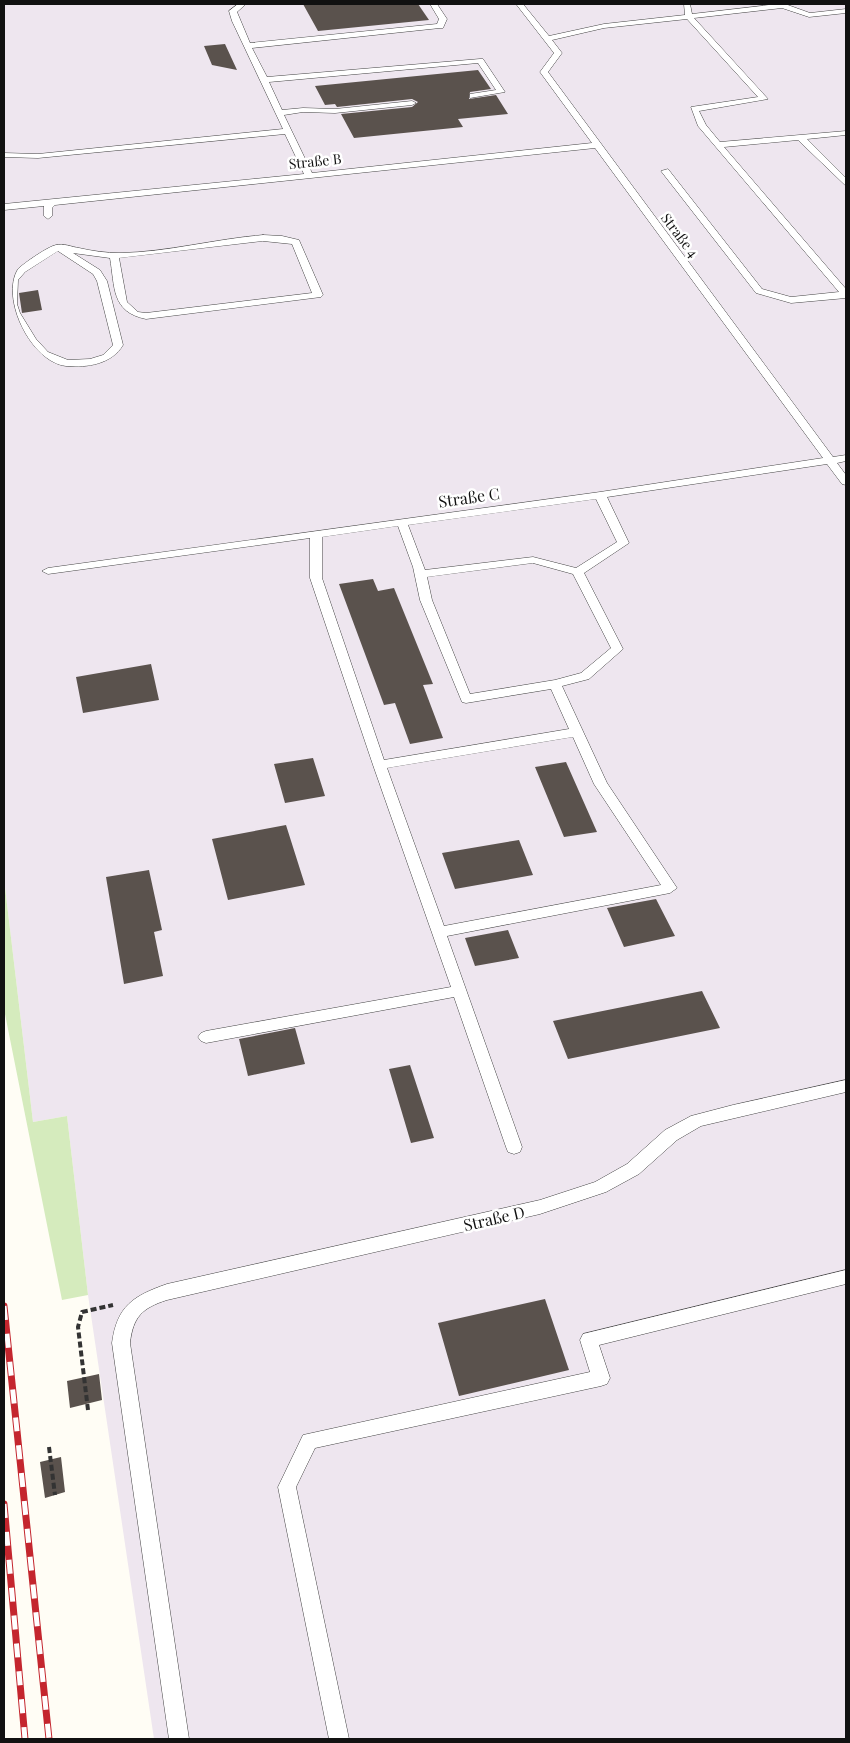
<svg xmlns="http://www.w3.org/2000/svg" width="850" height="1743" viewBox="0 0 850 1743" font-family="'Playfair Display',serif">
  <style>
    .industrial { fill: #eee6ef }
    .green { fill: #d5ebbd }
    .building { fill: #5a524d }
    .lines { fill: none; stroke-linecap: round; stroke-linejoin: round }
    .service-casing { stroke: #444; stroke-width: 1 }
    .path { stroke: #333; stroke-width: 4; stroke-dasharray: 6 3; stroke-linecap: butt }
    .service { fill: #fff; fill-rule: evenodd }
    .rail-casing { stroke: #c4262e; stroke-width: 7 }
    .rail { stroke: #fff; stroke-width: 5; stroke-dasharray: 14; stroke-linecap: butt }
    .labels { text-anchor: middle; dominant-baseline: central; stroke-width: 5; stroke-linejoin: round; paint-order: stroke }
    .far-street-label { font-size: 14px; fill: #111; stroke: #fff }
    .street-label { font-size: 16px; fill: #111; stroke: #fff }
  </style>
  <rect width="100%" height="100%" fill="#fffdf5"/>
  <path class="industrial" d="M4,4H846V1739H154L88,1295L67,1116L33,1122L4,879Z"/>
  <path class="green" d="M4,879L33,1122L67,1116L88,1295L62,1300L4,1009Z"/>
  <path class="building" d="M303,4H418L429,20L318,31Z
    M225,44L237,70L212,65L204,46Z
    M478,70L491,89L470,92L469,99L496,95L508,114L458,119L463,127L354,138L341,114L412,107L418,102L412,99L337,107L335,104L325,105L315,86Z
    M38,290L42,310L22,313L19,293Z
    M373,579L378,591L394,588L433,684L423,685L443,738L410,744L395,703L384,705L339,584Z
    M151,664L159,700L83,713L76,677Z
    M313,758L325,796L285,803L274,764Z
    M566,762L597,832L564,837L535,767Z
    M286,825L305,885L228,900L212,839Z
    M519,840L533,875L455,889L442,853Z
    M149,870L162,930L154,932L163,976L124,984L106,877Z
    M656,899L675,936L624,947L607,908Z
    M508,930L519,958L475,966L465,938Z
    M702,991L720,1028L568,1059L553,1021Z
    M295,1028L305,1064L248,1076L239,1039Z
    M410,1065L434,1138L411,1143L389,1069Z
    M545,1299L569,1370L459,1396L438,1323Z
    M99,1374L102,1400L70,1408L67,1381Z
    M61,1457L65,1492L45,1498L40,1462Z"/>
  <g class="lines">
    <g class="service-casing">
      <path id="service" d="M238,4H246L237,12L250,43L437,24L439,19L430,4H437L447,19L443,28H440L252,48L267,77L480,59H483L505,92L470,98V94L496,90L478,63L269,82L282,110L303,108L335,109L412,101L416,103L412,105L335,113L303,112L284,115L312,173L592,143L540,72L554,53L516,4H523L549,36L604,24L685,15L684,4H690L692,14L778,4H785L810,13L846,9V13L809,17L782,8L694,18L768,99L699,111L706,125L720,142L846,131V135L807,139L846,178V186L798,140L724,147L846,289V298L791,303L756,293L661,171L668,169L762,289L791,297L839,292L698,126L691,107L758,97L687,19L604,28L552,40L562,53L548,72L833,457L846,455V461L837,463L846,475V485L842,484L827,464L607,497L629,543L584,573L623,649L589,679L562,686L607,783L677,888L670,893L447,936L522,1147L520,1152L514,1154L508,1152L506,1147L454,997L206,1043L201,1041L198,1037L201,1033L206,1031L451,987L373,765L310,578V538L48,574L42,571L48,568L600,492L823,458L595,148L55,205L52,208V216L48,219L44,216V206L4,210V204L304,174L285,134L38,158L4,157V153L38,154L283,129L232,21L229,11ZM596,499L617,542L576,568L533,557L425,570L408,525ZM398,526L413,567L420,600L462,702L466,703L551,689L569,729L384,760L322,578V537ZM533,563L573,574L611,648L581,673L555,680L470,694L432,600L427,577ZM573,737L594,784L661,885L444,926L387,768Z
        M263,235L282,236L299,240L323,295L321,297L146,319C111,312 115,287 110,258L73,253L100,270L107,281L123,345C112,364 87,368 66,366C31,362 0,298 18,269C24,263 49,246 56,245C63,243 72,247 79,248C92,251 106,253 120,253C168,252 215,239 263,235ZM263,241L292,244L312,293L146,313L138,312L127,302L119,258ZM58,251L93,274L97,281L113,345L103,355L90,359L68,360L48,352L36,339L20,313L17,304L18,280L25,272Z
        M846,1080V1092L701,1126L677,1140L639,1174L606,1192L540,1214L167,1300C142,1308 133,1317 130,1343L189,1739H169L112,1343C117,1306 133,1296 167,1284L540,1200L595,1182L627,1164L665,1130L691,1116L733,1105Z
        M846,1270V1284L599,1345L610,1378L607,1384L601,1386L315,1448L296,1487L349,1739H329L278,1487L303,1435L590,1372L580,1340L583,1334Z"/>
    </g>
    <path class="path" d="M88,1410L78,1327L82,1312L113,1305
      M49,1447L55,1495"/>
    <use href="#service" class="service"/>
    <g class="rail-casing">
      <path id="rail" d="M4,1306L49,1739
        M4,1504L25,1739"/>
    </g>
    <use href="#rail" class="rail"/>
  </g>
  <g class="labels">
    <g class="far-street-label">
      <text transform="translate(315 161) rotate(-6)">Straße B</text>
      <text transform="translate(680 235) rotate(53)">Straße 4</text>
    </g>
    <g class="street-label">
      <text transform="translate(469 497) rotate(-8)">Straße C</text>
      <text transform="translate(494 1218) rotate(-13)">Straße D</text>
    </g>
  </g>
  <rect width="850" height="1743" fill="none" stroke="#111111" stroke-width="10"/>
</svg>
